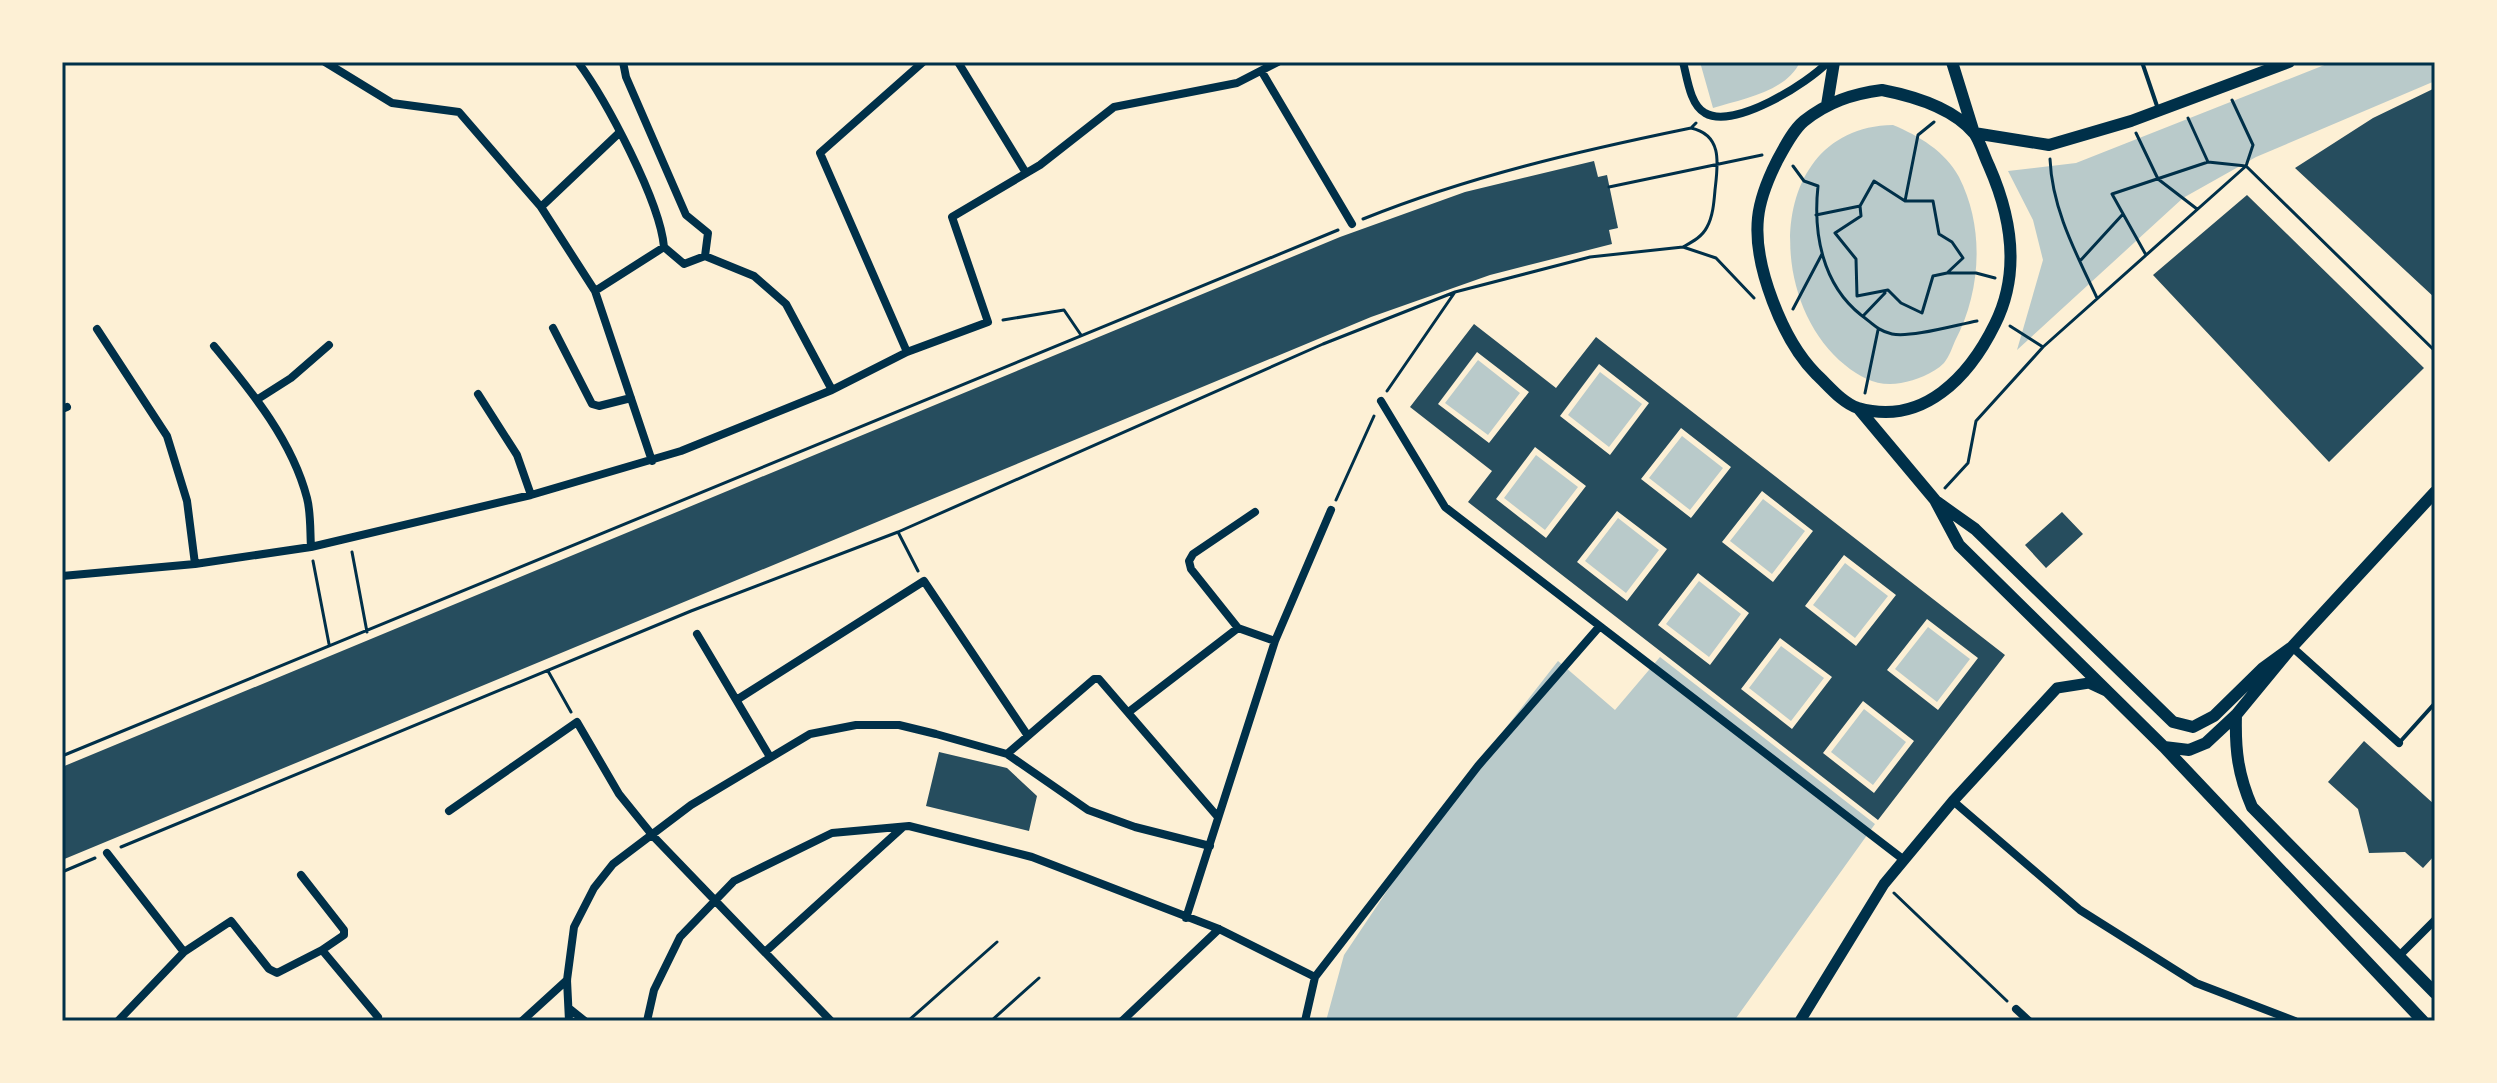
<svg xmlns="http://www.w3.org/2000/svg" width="2497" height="1083" viewBox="0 0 2497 1083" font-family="'Fira Sans',sans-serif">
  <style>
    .green { fill: #b9caca }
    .building { fill: #264d5e; fill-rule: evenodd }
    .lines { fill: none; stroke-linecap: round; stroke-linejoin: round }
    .path { stroke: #003049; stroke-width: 3 }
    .service { stroke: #003049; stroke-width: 4 }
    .minor { stroke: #003049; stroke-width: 8 }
    .secondary { stroke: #003049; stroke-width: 11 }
    .primary { stroke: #003049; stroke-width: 12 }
    .neatline { fill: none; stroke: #003049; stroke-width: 3 }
  </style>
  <rect width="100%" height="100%" fill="#fdf0d5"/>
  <path class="green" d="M1700,62H1800C1786,92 1742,99 1713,108Z
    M2332,62H2435V81L2256,157L2183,198L2017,350L2043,260L2033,220L2008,171L2076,163Z
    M1893,125C1919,136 1945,151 1959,177C1985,228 1981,292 1955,341C1952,348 1949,357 1944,363C1933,374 1916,380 1901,383C1879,387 1862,379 1845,365C1764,300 1767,127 1893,125Z
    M1478,360L1520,393L1488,435L1445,403Z
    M1600,372L1642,404L1609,447L1568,415Z
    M1682,436L1723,468L1690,510L1649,478Z
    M1536,455L1578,487L1545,530L1504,498Z
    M1763,499L1805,531L1772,574L1730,541Z
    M1618,518L1659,550L1626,593L1585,561Z
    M1845,563L1888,596L1855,638L1813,605Z
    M1699,581L1741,614L1709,657L1666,624Z
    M1928,627L1970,659L1937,702L1895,669Z
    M1781,646L1824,678L1791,721L1749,688Z
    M1660,657L1875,824L1734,1021H1326L1344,955L1440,812L1558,661L1615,710Z
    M1864,709L1906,742L1873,785L1831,752Z"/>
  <path class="building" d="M2435,88V298L2295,168L2373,118Z
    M1594,161L1598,177L1607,175L1618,228L1609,230L1612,244L1490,275L1371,317L62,860V767L1340,237L1465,192Z
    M2247,195L2424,368L2329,462L2153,275Z
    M1474,324L1556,388L1596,337L2005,655L1878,820L1468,502L1492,471L1410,407ZM1477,352L1529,392L1489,443L1438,404ZM1599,364L1649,403L1610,455L1560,416ZM1681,428L1731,467L1691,518L1641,479ZM1535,447L1586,486L1546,538L1496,499ZM1762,491L1813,531L1773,582L1722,542ZM1617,511L1667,549L1627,601L1577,562ZM1844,555L1896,595L1856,646L1805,606ZM1698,573L1749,613L1710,665L1658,625ZM1927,619L1978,658L1938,710L1887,670ZM1780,638L1832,677L1792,729L1741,689ZM1863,701L1914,741L1874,793L1823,753Z
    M2062,512L2083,534L2046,568L2025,545Z
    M2364,741L2435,805V855L2423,868L2405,852L2369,853L2358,809L2328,782Z
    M939,752L1007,768L1037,796L1029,831L926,806Z"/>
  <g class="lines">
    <path class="path" d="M2188,118L2208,162
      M2136,133L2158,179L2197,209
      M2050,159C2052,209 2076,253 2097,298
      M1793,166L1804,181L1818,186C1813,233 1822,284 1861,315C1872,323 1878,331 1892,334C1910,338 1956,325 1977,321
      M1874,181L1905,201H1933L1939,234L1952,242L1963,258L1947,273L1933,276L1922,313L1901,303L1888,290L1857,296L1856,259L1835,233L1861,216L1860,206Z
      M1609,187L1762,155
      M1905,201L1918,135L1934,122
      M1816,215L1860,206
      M1363,219C1470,176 1579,151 1691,128L1696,123
      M1683,247C1692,242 1702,237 1707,227C1713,216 1714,202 1715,190C1718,164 1723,135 1691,128
      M2146,255L2112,194L2208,162L2246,166L2253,145L2232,100
      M2080,261L2123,214
      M1947,273H1976L1995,278
      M1793,309L1822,254
      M1863,316L1885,293
      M1003,320L1064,310L1081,335
      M2010,326L2043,347
      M1387,391L1455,292
      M1865,393L1878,330
      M1945,488L1968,463L1976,421L2043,347L2246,166L2435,351
      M1336,500L1374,416
      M898,532L918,571
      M352,552L367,632
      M313,561L329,644
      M548,671L571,712
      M62,756L1338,230
      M121,847L691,611L898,532L1323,344L1455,292L1590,257L1683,247L1716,258L1754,298
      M62,872L95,858
      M1894,893L2007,1001
      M908,1021L997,942
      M991,1021L1039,978"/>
    <path class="service" d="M2142,62L2158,109
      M2399,743L2435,703"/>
    <path class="minor" d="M325,62L392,103L459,112L541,207L595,291L652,461
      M578,62C606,100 660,201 664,247L684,264L705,256L708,233L686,215L626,77L623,62
      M958,62L1026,173
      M1683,62C1687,77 1690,105 1705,113C1734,130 1808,83 1828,62
      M1262,72L1352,224
      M541,207L619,133
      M705,256L754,276L786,304L832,390
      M595,291L664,247
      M553,328L592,404L599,406L631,398
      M97,329L167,436L187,501L195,564
      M214,346C251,391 292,440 307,498C311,513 310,532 311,547
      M907,352L820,153L923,62
      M478,394L517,455L531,495
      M258,399L291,378L329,345
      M1381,401L1445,507L1904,860
      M62,409L67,407
      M1255,512L1193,554L1189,561L1191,569L1238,628L1275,641
      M62,576L195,564L311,547L531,495L681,451L832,390L907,352L988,322L952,217L1040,165L1114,107L1237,83L1278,62
      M697,634L770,757
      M2292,647L2399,743
      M738,699L924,581L1028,736
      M1130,711L1238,628
      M1007,754L1094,679H1099L1217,816
      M1953,801L2080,910L2196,983L2295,1021
      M449,811L577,722L619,794L653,836L831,1021
      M107,853L184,952
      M301,875L344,930V935L322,950
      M1186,918L1275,641L1331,510
      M765,952L903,827
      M2399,956L2435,920
      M570,1009L585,1021
      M2016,1009L2029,1021
      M118,1021L184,952L231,921L269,969L277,973L322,950L378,1017
      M522,1021L567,980
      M569,1021L567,980L574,927L594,888L613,864L691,805L810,734L856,725H899L936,734L1007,754L1088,810L1135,827L1210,846
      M647,1021L654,990L680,937L734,881L832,833L909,826L1032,857L1219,929L1315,977
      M1122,1021L1219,929
      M1305,1021L1315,977L1478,766L1599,627"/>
    <path class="secondary" d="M1800,1021L1884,884L1953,801L2057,688L2089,683L2104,690"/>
    <path class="primary" d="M1952,62L1974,133L2049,145L2131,121L2289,62
      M1882,90C1913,96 1952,107 1974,133C1980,141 1984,156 1989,166C2011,216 2021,272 1995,324C1970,375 1924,427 1858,408C1842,403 1828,385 1816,374C1783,341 1753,265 1758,218C1760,198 1768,179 1777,161C1784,148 1793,130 1804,121C1828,102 1852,94 1882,90Z
      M1827,105L1834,62
      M1858,408L1935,500L1959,545L2164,747L2423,1021
      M1937,502L1975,529L2173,722L2193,727L2214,716L2263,668L2292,647
      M2236,715C2235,750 2238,775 2252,807L2435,993
      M2164,747L2189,750L2206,743L2236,715L2292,647L2435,492"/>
  </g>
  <rect width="2497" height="1083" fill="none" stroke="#fdf0d5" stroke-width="128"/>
  <rect x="64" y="64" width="2369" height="955" class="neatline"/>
</svg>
